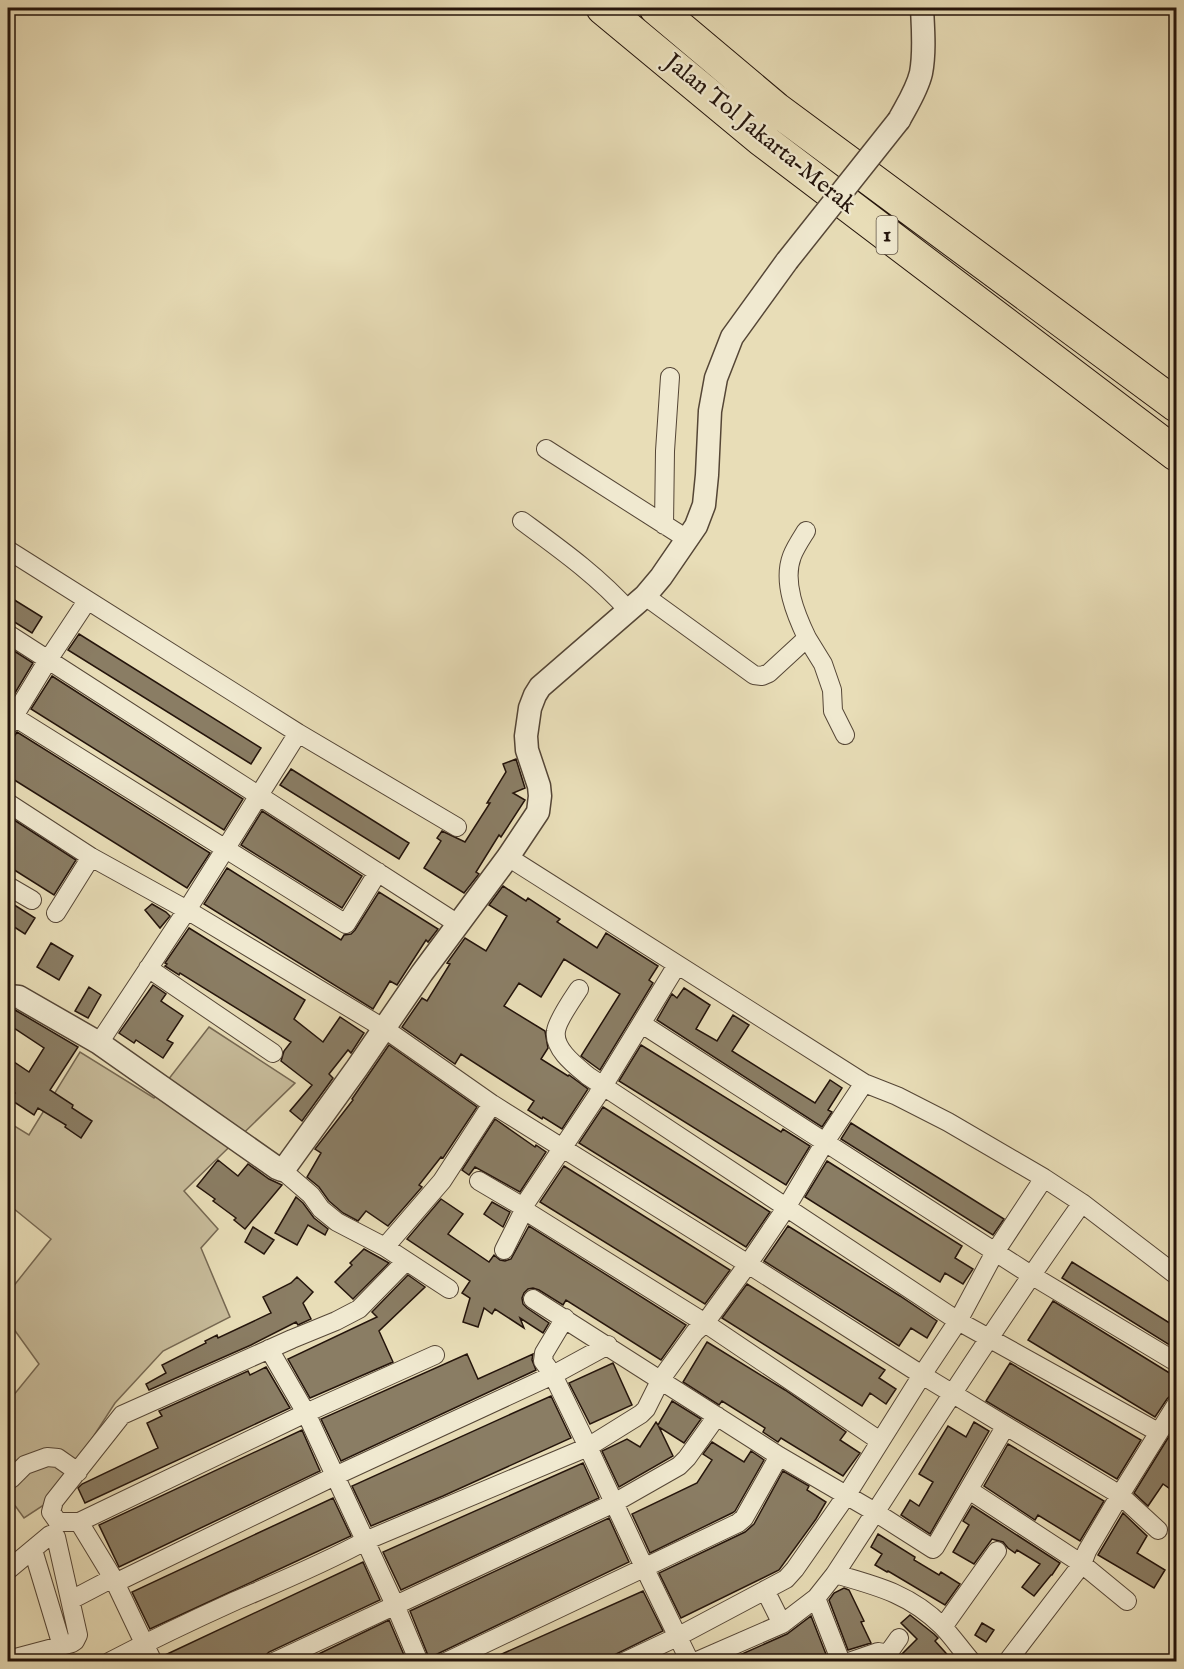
<svg xmlns="http://www.w3.org/2000/svg" width="1184" height="1669" viewBox="0 0 1184 1669" font-family="'IM FELL English',serif">
  <style>
    .green { fill: #c7bb9a; stroke: #766852; stroke-width: 1.5 }
    .building { fill: #8a7d64; stroke: #24140b; stroke-width: 1.5 }
    .lines { fill: none; stroke-linecap: round; stroke-linejoin: round }
    .minor-casing { stroke: #554636; stroke-width: 20 }
    .tertiary-casing { stroke: #554636; stroke-width: 25 }
    .motorway-casing { stroke: #24140b; stroke-width: 35 }
    .minor { stroke: #f0e9d0; stroke-width: 18 }
    .tertiary { stroke: #f0e9d0; stroke-width: 22 }
    .motorway { stroke: #e8ddb7; stroke-width: 33 }
    .tertiary-bridge-casing { stroke: #554636; stroke-width: 25; stroke-linecap: butt }
    .tertiary-bridge { stroke: #f0e9d0; stroke-width: 22 }
    .labels { text-anchor: middle; dominant-baseline: central; stroke-width: 4.5; stroke-linejoin: round; paint-order: stroke }
    .shield { fill: #f0e9d0; stroke: #615446; stroke-width: 1.5 }
    .shield-label { font-size: 22px; font-weight: bold; fill: #24140b }
    .street-label { font-size: 24px; fill: #24140b; stroke: #f0e9d0 }
  </style>
  <rect width="100%" height="100%" fill="#e8ddb7"/>
  <filter id="stains"><feTurbulence type="fractalNoise" baseFrequency=".00333" numOctaves="4"/><feColorMatrix values="0 0 0 0 .2 0 0 0 0 .09 0 0 0 0 .02 0 0 0 .5 -.17"/></filter>
  <radialGradient id="worn" r=".72"><stop offset=".6" stop-color="#630" stop-opacity="0"/><stop offset="1" stop-color="#630" stop-opacity=".3"/></radialGradient>
  <path class="green" d="M209,1027L295,1083L184,1191L218,1229L201,1248L230,1317L163,1351L115,1403L53,1499L24,1518L8,1496V1402L39,1364L8,1321V1293L51,1239L8,1204V1122L29,1135L80,1052L154,1098Z"/>
  <path class="building" d="M8,596L42,617L32,633L8,618Z
    M79,634L261,748L251,764L68,650Z
    M8,647L33,663L12,698L8,695Z
    M52,676L243,799L224,830L31,709Z
    M17,732L210,853L187,888L8,776V746Z
    M516,759L525,788L513,793L525,800L501,837L499,835L476,872L479,874L464,893L424,868L441,841L437,838L442,831L465,842L490,803H487L506,772L503,764Z
    M291,769L409,843L399,859L280,785Z
    M262,811L362,876L342,908L241,845Z
    M8,816L76,860L54,895L8,866Z
    M227,868L341,940L344,935L351,934L355,930L379,892L438,929L428,942L426,940L397,985L390,981L373,1009L204,904Z
    M503,886L526,901L528,898L560,919L557,922L597,948L606,933L658,966L649,980L653,983L600,1070L581,1056L620,994L564,959L541,997L519,983L504,1006L545,1031L548,1048L541,1059L568,1076L569,1075L588,1089L562,1129L543,1117L542,1119L528,1110L534,1101L509,1085L461,1054L455,1064L402,1027L422,998L427,1001L450,964L447,963L465,938L486,951L507,916L489,905Z
    M8,901L35,918L25,934L8,923Z
    M152,904L166,912L170,916L160,928L145,910Z
    M189,928L305,1000L294,1019L323,1042L340,1017L364,1033L351,1053L348,1050L329,1074L333,1078L302,1121L290,1111L312,1085L281,1061L284,1051L291,1042L180,973L179,975L165,966L167,964L165,963Z
    M51,943L73,956L59,980L37,967Z
    M153,985L166,994L161,1001L183,1016L167,1040L173,1043L163,1058L136,1040L134,1043L119,1033Z
    M89,987L101,995L88,1018L75,1011Z
    M684,988L710,1005L696,1029L717,1041L733,1015L749,1025L732,1051L815,1103L830,1080L842,1088L828,1110L832,1112L822,1127L657,1020L672,994L677,998Z
    M15,1010L78,1047L50,1090L73,1105L72,1108L92,1121L81,1138L65,1127L66,1125L38,1108L34,1115L11,1100L15,1093L8,1088V1058L29,1072L44,1048L8,1024V1021Z
    M389,1045L477,1107L443,1158L441,1157L419,1185L422,1187L388,1226L366,1211L358,1221L343,1213L329,1201L319,1187L307,1177L321,1153L315,1149L353,1100L352,1099Z
    M641,1045L781,1132L783,1129L810,1146L786,1185L619,1081Z
    M603,1107L770,1212L746,1247L579,1143Z
    M495,1119L535,1147L536,1145L546,1152L520,1192L475,1167L469,1175L462,1170Z
    M851,1123L1004,1219L993,1235L841,1139Z
    M218,1160L238,1176L248,1164L269,1179L282,1185L245,1229L234,1220L236,1218L213,1201L215,1199L197,1186Z
    M827,1161L962,1246L955,1258L973,1269L963,1284L945,1273L940,1282L805,1197Z
    M564,1166L730,1270L705,1304L540,1202Z
    M296,1197L303,1203L314,1218L328,1229L325,1235L308,1225L297,1245L275,1233Z
    M441,1199L463,1214L448,1234L489,1262L494,1255L500,1260L505,1261L511,1259L529,1226L686,1325L661,1360L566,1300L563,1305L539,1290L533,1288L528,1289L524,1293L522,1298L523,1304L527,1308L549,1323L543,1333L520,1318L524,1328L495,1309L492,1314L484,1308L478,1327L463,1322L470,1298L462,1293L470,1281L407,1239Z
    M492,1202L510,1212L503,1227L484,1214Z
    M788,1226L900,1296L937,1321L927,1338L911,1328L899,1346L764,1261Z
    M253,1227L274,1240L264,1254L245,1242Z
    M364,1249L389,1263L353,1299L335,1282L352,1265L350,1263Z
    M1072,1262L1176,1327V1349L1062,1278Z
    M408,1275L425,1287L379,1331L393,1362L310,1398L288,1359L377,1317L372,1312Z
    M297,1277L313,1292L303,1303L311,1319L298,1325L296,1322L251,1345L149,1390L146,1384L166,1373L162,1365L206,1343L205,1341L217,1335L218,1338L271,1313L263,1297L291,1283Z
    M747,1284L885,1370L879,1378L896,1389L886,1404L870,1393L862,1406L722,1318Z
    M1053,1301L1176,1377V1394L1171,1395L1167,1399L1155,1417L1028,1340Z
    M707,1342L785,1390L846,1432L840,1440L860,1453L843,1476L781,1438L778,1442L763,1432L765,1428L722,1401L719,1405L683,1382Z
    M467,1354L478,1379L533,1354L532,1360L536,1370L341,1461L321,1419Z
    M613,1363L632,1405L590,1424L569,1383Z
    M1010,1363L1141,1440L1117,1479L986,1401Z
    M266,1367L290,1408L85,1503L78,1488L82,1484L158,1448L147,1423L162,1416L159,1411L248,1371L250,1375Z
    M551,1396L571,1438L443,1496L371,1526L352,1486Z
    M672,1401L701,1419L684,1443L659,1427L673,1456L619,1487L602,1451L627,1439L640,1447L656,1422L658,1425Z
    M974,1422L989,1431L930,1534L901,1515L910,1500L919,1506L933,1482L919,1474L948,1426L966,1437Z
    M1176,1425V1493L1163,1484L1148,1506L1134,1493Z
    M302,1430L320,1471L119,1567L99,1525Z
    M712,1442L744,1462L751,1451L764,1460L735,1511L732,1513L650,1553L632,1514L697,1483L712,1460L703,1454Z
    M1008,1444L1104,1501L1080,1541L1038,1515L1035,1520L984,1486Z
    M583,1463L599,1498L401,1590L383,1552Z
    M783,1471L809,1486L807,1490L826,1502L816,1519L779,1570L681,1618L659,1573L745,1532L754,1524Z
    M333,1498L351,1536L150,1629L132,1592Z
    M972,1506L1060,1563L1052,1575H1051L1034,1596L1022,1587L1040,1564L1017,1550L1015,1553L1008,1548L1003,1542L992,1539L974,1564L953,1552L969,1525L963,1521Z
    M1123,1513L1147,1536L1137,1553L1165,1570L1154,1588L1098,1555Z
    M609,1518L629,1562L429,1658L410,1611Z
    M878,1534L915,1557L914,1560L939,1575L941,1572L960,1584L945,1605L888,1571L887,1572L875,1565L882,1554L871,1547Z
    M363,1562L380,1600L269,1652L265,1656L263,1662H164L163,1656Z
    M844,1588L849,1590L864,1621L861,1622L871,1643L848,1650L829,1600L834,1593Z
    M643,1591L663,1631L600,1662H484Z
    M910,1615L934,1634L938,1638L935,1641L954,1662H902L900,1656L917,1639L901,1623Z
    M811,1616L829,1662H724L787,1634Z
    M389,1620L407,1662H302Z
    M982,1623L994,1630L986,1642L975,1635Z"/>
  <g class="lines">
    <g class="minor-casing">
      <path id="minor" d="M546,449L687,539
        M522,521C560,549 598,576 629,611
        M664,525L665,451L670,377
        M8,550L298,733L457,827
        M645,596L754,675L762,676L769,673L807,638C796,615 782,582 792,556C795,548 801,539 806,531
        M8,634L458,924
        M807,638L823,664L832,690L833,711L845,735
        M8,713L346,924L378,872
        M8,726L48,660L87,601
        M8,803L91,857L187,910L385,1029L492,1104L748,1264L922,1375L1120,1495L1158,1530
        M508,857L864,1083L897,1096L948,1122L1044,1178L1082,1203L1176,1275
        M8,886L32,900
        M56,913L91,857
        M148,968L273,1053
        M579,989C573,998 557,1021 556,1031C553,1049 576,1066 588,1076L958,1321L1158,1432
        M642,1024L1031,1275L1176,1362
        M99,1043L187,910L298,733
        M282,1170L311,1195L321,1209L337,1222L385,1247L449,1289
        M479,1181L525,1208L529,1213L705,1323L880,1441
        M385,1247L442,1181L492,1104
        M504,1250L525,1208V1204L597,1096L677,965
        M533,1299L779,1456L875,1512L933,1549L935,1547L1005,1427
        M565,1318L544,1353L543,1361L553,1375L588,1447L645,1569L690,1662
        M269,1349L306,1413L395,1605L419,1662
        M11,1479L25,1465L47,1457L58,1458L78,1472
        M969,1490L1082,1564L1087,1551L1120,1495L1176,1405
        M79,1522H58L51,1512L54,1501L122,1415L292,1339L336,1321L359,1309L406,1261
        M33,1550L62,1646
        M8,1570L50,1535L53,1534L56,1537L78,1635L75,1641L72,1643L8,1660
        M835,1574C877,1586 910,1594 942,1626C952,1636 962,1651 972,1662
        M115,1583L335,1476L553,1375L608,1345
        M765,1590L782,1624
        M816,1598L841,1662
        M71,1600L113,1578
        M943,1627L997,1551
        M887,1655L899,1638
        M109,1662C151,1640 193,1620 235,1601C279,1582 323,1564 365,1541L588,1447L641,1414L646,1409L661,1379L695,1332L705,1323L748,1264L786,1208L825,1142L864,1083
        M153,1662L113,1578L79,1522L306,1413L435,1355
        M274,1662L614,1503L679,1466L687,1458L717,1416
        M446,1662L738,1523L744,1518L779,1456
        M624,1662L677,1637L786,1579L795,1569L846,1496L922,1375L958,1321L995,1252L1044,1178
        M695,1662L782,1624L816,1598L835,1574C916,1450 996,1324 1082,1203
        M849,1662L878,1652L884,1653L891,1662
        M1007,1662L1082,1564L1127,1601"/>
    </g>
    <g class="tertiary-casing">
      <path id="tertiary" d="M899,120C907,105 917,90 921,73C925,52 923,29 922,8
        M8,996L19,997L99,1043L277,1168L282,1170L284,1169L357,1068L422,973L508,857L538,812L540,796L539,786L527,750L526,736L530,708L535,695L540,687L645,596L661,577L696,526L704,505L707,475L710,411L716,378L732,337L787,261"/>
    </g>
    <g class="motorway-casing">
      <path id="motorway" d="M603,8L761,139L1176,454
        M656,8L776,109L1176,405"/>
    </g>
    <use href="#minor" class="minor"/>
    <use href="#tertiary" class="tertiary"/>
    <use href="#motorway" class="motorway"/>
    <g class="tertiary-bridge-casing">
      <path id="tertiary-bridge" d="M787,261L899,120"/>
    </g>
    <use href="#tertiary-bridge" class="tertiary-bridge"/>
  </g>
  <g class="labels">
    <rect class="shield" x="876.5" y="216" width="21" height="38" rx="4.5"/>
    <g class="shield-label">
      <text x="887" y="235">1</text>
    </g>
    <g class="street-label">
      <text transform="translate(760 134) rotate(39)">Jalan Tol Jakarta–Merak</text>
    </g>
  </g>
  <rect width="1184" height="1669" fill="none" stroke="#e8ddb7" stroke-width="30"/>
  <rect x="9" y="9" width="1166" height="1651" fill="none" stroke="#24140b" stroke-width="3"/>
  <rect x="15" y="15" width="1154" height="1639" fill="none" stroke="#24140b" stroke-width="1.5"/>
  <rect width="100%" height="100%" filter="url(#stains)"/>
  <rect width="100%" height="100%" fill="url(#worn)"/>
</svg>
